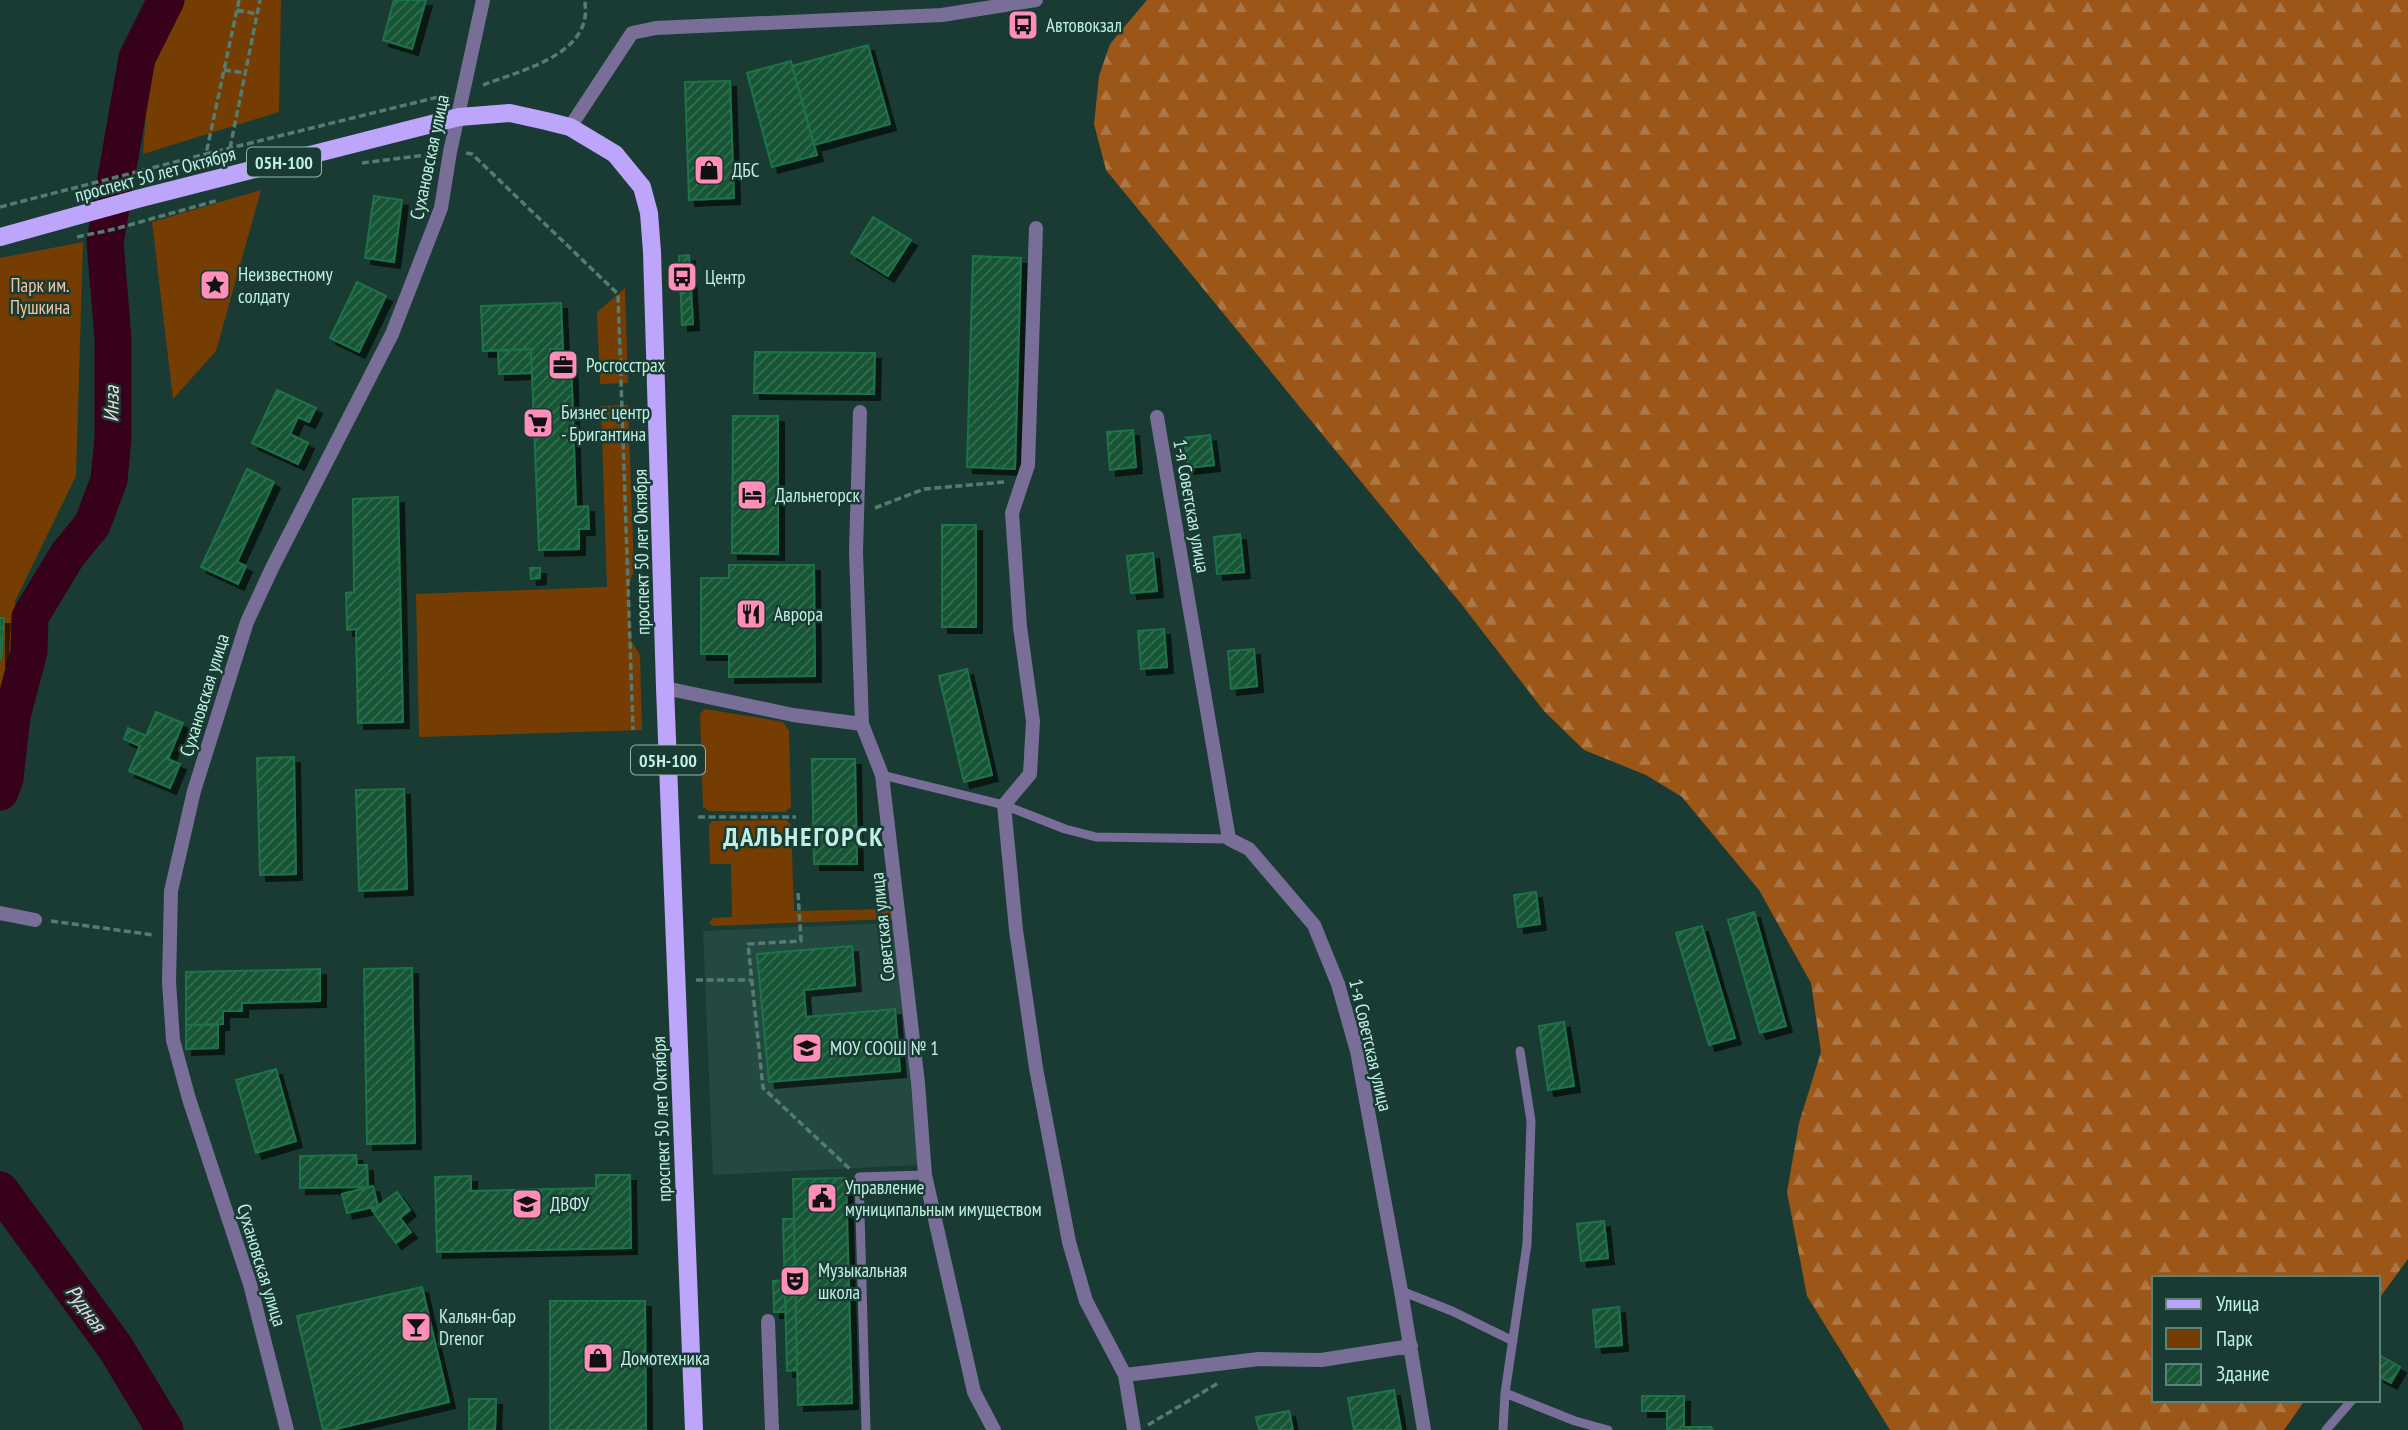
<svg xmlns="http://www.w3.org/2000/svg" width="2408" height="1430" viewBox="0 0 2408 1430" font-family="'PT Sans Narrow',sans-serif">
  <style>
    .built { fill: #234940 }
    .green { fill: #763d03 }
    .forest { fill: url(#forest-firs) }
    .lines { fill: none; stroke-linecap: round; stroke-linejoin: round }
    .river { stroke: #37011c; stroke-width: 37 }
    .building { fill: url(#building-hatch); stroke: #1f7349; stroke-width: 2; filter: url(#shadow) }
    .path { stroke: #557c72; stroke-width: 3.5; stroke-dasharray: 7 3.5; stroke-linecap: butt }
    .service { stroke: #796e98; stroke-width: 9 }
    .pedestrian { stroke: #796e98; stroke-width: 14 }
    .minor { stroke: #796e98; stroke-width: 14 }
    .primary { stroke: #bea5fc; stroke-width: 18 }
    .labels { text-anchor: middle; dominant-baseline: central; stroke-width: 5; stroke-linejoin: round; paint-order: stroke }
    .shield { fill: #193b33; stroke: #8ebaae; stroke-width: 2 }
    .shield-label { font-size: 18px; font-weight: bold; fill: #c0f0e3 }
    .poi-label { font-size: 19px; fill: #c0f0e3; stroke: #193b33; text-anchor: start }
    .street-label { font-size: 19px; fill: #c0f0e3; stroke: #193b33 }
    .park-label { font-size: 19px; fill: #f5c5a4; stroke: #193b33 }
    .water-label { font-size: 21px; font-style: italic; fill: #f4d6e0; stroke: #193b33 }
    .district-label { font-size: 26px; font-weight: bold; letter-spacing: 2px; fill: #c0f0e3; stroke: #193b33 }
  </style>
  <defs>
    <pattern id="forest-firs" width="22" height="20" patternUnits="userSpaceOnUse" patternTransform="scale(1.75)"><rect width="22" height="20" fill="#9c5617"/><path d="M5 1l3.5 6h-7zM16 11l3.5 6h-7z" fill="#ac7744"/></pattern>
    <pattern id="building-hatch" width="6" height="6" patternUnits="userSpaceOnUse" patternTransform="scale(1.75)"><rect width="6" height="6" fill="#175636"/><path d="M-1 1l2-2M0 6l6-6M5 7l2-2" fill="none" stroke="#376f53"/></pattern>
    <filter id="shadow"><feDropShadow dx="6" dy="6" stdDeviation="0" flood-color="#0009"/></filter>
  </defs>
  <rect width="100%" height="100%" fill="#193b33"/>
  <path class="built" d="M895,923L918,1165L713,1175L703,931Z"/>
  <path class="green" d="M185,0H281L279,112L143,154L149,68Z
    M261,190L216,351L173,399L152,222Z
    M83,242L76,476L15,601L10,660L0,697V258Z
    M625,288L628,383L600,384L597,312Z
    M628,405L634,570L629,585L631,640L640,655L642,730L419,737L416,594L607,587L601,406Z
    M705,709L783,722L789,731L791,807L785,812L709,811L703,807L700,714Z
    M786,820L791,825L794,911L892,909V919L713,926L709,923L713,918L732,917L731,864H710L709,825L712,821Z"/>
  <path class="forest" d="M1147,0H2408V1259L2378,1300V1278H2154V1400H2305L2284,1430H1890L1807,1296L1787,1192L1799,1123L1821,1052L1811,983L1759,890L1682,797L1646,775L1584,750L1544,711L1462,605L1106,170L1094,124L1099,76L1110,44Z"/>
  <g class="lines">
    <path class="river" d="M0,792L5,778L12,716L29,651L30,617L68,554L92,525L109,480L113,438V338L105,242L137,58L166,0
      M0,1190L115,1347L165,1430"/>
  </g>
  <path class="building" d="M394,0H426L412,49L383,40Z
    M868,45L890,124L814,145L792,66Z
    M791,61L817,155L772,167L747,73Z
    M730,81L734,198L689,200L685,82Z
    M374,196L402,200L394,262L365,258Z
    M873,217L911,240L888,276L851,253Z
    M689,255L693,324L682,325L679,256Z
    M973,256L1021,258L1015,469L967,467Z
    M357,282L386,296L359,352L330,338Z
    M561,303L563,349H550V357L571,356L576,507L588,506L589,529H579V549L539,550L531,349L483,351L481,306Z
    M531,349L532,373L499,374L498,351Z
    M755,352L875,353L874,394L754,393Z
    M277,390L316,408L309,422L298,417L290,434L308,443L298,464L252,443Z
    M733,416H778V554L732,553Z
    M1133,430L1136,467L1110,470L1107,432Z
    M1210,435L1214,465L1188,468L1184,438Z
    M247,469L274,482L237,562L246,566L238,584L201,567Z
    M398,497L403,722L358,723L356,629L347,630L346,593L354,592L353,499Z
    M942,525H976V627H942Z
    M1240,534L1244,572L1217,574L1214,537Z
    M1153,553L1157,591L1131,593L1127,556Z
    M729,565H814L815,676L729,677V654H701V578H729Z
    M530,568H540V578L531,579Z
    M0,618H4L1,660H0Z
    M1164,629L1167,667L1141,669L1138,631Z
    M1254,649L1257,686L1231,689L1228,651Z
    M967,669L992,775L964,782L939,676Z
    M156,712L183,723L168,759L180,764L170,788L129,771L140,746L124,739L128,728L146,736Z
    M294,757L296,874L260,875L257,758Z
    M812,759H855L857,864H814Z
    M404,789L407,889L359,891L356,790Z
    M1536,892L1540,924L1518,927L1514,895Z
    M1754,912L1786,1026L1760,1033L1728,920Z
    M1702,926L1735,1038L1709,1045L1676,933Z
    M852,946L855,985L804,990L806,1017L895,1009L900,1071L769,1082L757,954Z
    M412,968L415,1143L367,1144L364,969Z
    M320,969V1001L242,1003V1011H223V1024L186,1025V972Z
    M1564,1022L1574,1086L1548,1090L1539,1026Z
    M186,1025H218V1048L186,1049Z
    M276,1069L296,1141L256,1153L236,1080Z
    M356,1155L357,1165H367L368,1187L300,1188V1156Z
    M596,1175H630L631,1248L437,1252L435,1177L471,1176V1191L596,1188Z
    M846,1178L852,1403L798,1405L793,1179Z
    M373,1186L378,1206L347,1213L342,1194Z
    M397,1192L410,1210L400,1218L411,1232L396,1243L372,1210Z
    M783,1219H794L797,1370L787,1371Z
    M1604,1221L1608,1258L1581,1261L1577,1224Z
    M785,1280L786,1312H774L773,1281Z
    M422,1287L449,1402L332,1430H323L297,1316Z
    M550,1301H645L646,1430H550Z
    M1619,1307L1622,1345L1596,1347L1593,1310Z
    M2381,1356L2400,1367L2391,1383L2378,1376V1362Z
    M1394,1390L1401,1430H1354L1348,1398Z
    M1642,1396H1684V1427H1711L1713,1430H1667V1411H1642Z
    M469,1399H496L495,1430H469Z
    M1289,1411L1293,1430H1259L1256,1417Z"/>
  <g class="lines">
    <path class="path" d="M239,0L206,154L446,95
      M237,10L257,14
      M224,70L245,73
      M483,85C516,72 579,58 585,17C586,12 585,5 585,0
      M230,148L260,0
      M466,153L472,154L618,294L633,730
      M362,163L434,154
      M0,207L206,154
      M77,237L115,229L219,200
      M875,508L924,489L1004,482
      M698,817H796
      M798,893L801,941L748,944L763,1088L850,1169
      M51,921L154,935
      M696,980H751
      M1148,1425L1220,1382"/>
    <path class="service" d="M882,775L1004,805L1065,829L1096,837L1229,839
      M1401,1291L1452,1311L1513,1341
      M1505,1393L1575,1421L1608,1430
      M866,1430L859,1177L925,1175
      M1503,1430L1505,1393L1527,1244L1531,1121L1520,1051
      M2326,1430L2352,1400"/>
    <path class="pedestrian" d="M0,913L35,920"/>
    <path class="minor" d="M570,127L632,33L656,28L942,15L1036,0
      M1036,228L1028,465L1012,513L1020,627L1033,721L1030,774L1004,805L1016,930L1036,1068L1069,1242L1086,1301L1125,1375L1134,1430
      M860,412L856,552L862,724L882,775L918,1083L925,1175L974,1392L994,1430
      M1157,417L1229,839L1249,849L1314,925L1338,984L1357,1051L1401,1291L1424,1430
      M665,688L793,715L862,724
      M768,1321L772,1430
      M1125,1375L1259,1359L1321,1360L1411,1346
      M287,1430L250,1284L189,1099L173,1040L169,982L171,891L194,791L247,622L272,568L392,334L441,208L450,152L483,0"/>
    <path class="primary" d="M0,237L137,199L459,117L510,113L546,121L570,127L615,154L642,187L649,213L652,252L665,688L694,1430"/>
  </g>
  <defs>
    <g id="bus-square" transform="scale(1.575)"><rect x="-9" y="-9" width="18" height="18" rx="4" fill="#ff8eb9" stroke="#193b33"/><path d="M-5-6H5V4H4V6H2V4H-2V6H-4V4H-5ZM-3.5-4V0h7V-4ZM-3.5 1.2v1.5H-2V1.2ZM2 1.2v1.5H3.5V1.2Z" fill="#111"/></g>
    <g id="shop-square" transform="scale(1.575)"><rect x="-9" y="-9" width="18" height="18" rx="4" fill="#ff8eb9" stroke="#193b33"/><path d="M-5-2.5h2.3a2.7 3.5 0 0 1 5.4 0H5L5.5 6h-11ZM-1.5-2.5h3a1.5 2.3 0 0 0-3 0Z" fill="#111"/></g>
    <g id="sight-square" transform="scale(1.575)"><rect x="-9" y="-9" width="18" height="18" rx="4" fill="#ff8eb9" stroke="#193b33"/><path d="M0-6L1.8-2.2L6-1.7L2.9 1.2L3.7 5.4L0 3.3L-3.7 5.4L-2.9 1.2L-6-1.7L-1.8-2.2Z" fill="#111"/></g>
    <g id="office-square" transform="scale(1.575)"><rect x="-9" y="-9" width="18" height="18" rx="4" fill="#ff8eb9" stroke="#193b33"/><path d="M-6-3h4V-5.5h4V-3h4V5H-6ZM-1-4.5V-3h2v-1.5ZM-6 0V1H6V0Z" fill="#111"/></g>
    <g id="supermarket-square" transform="scale(1.575)"><rect x="-9" y="-9" width="18" height="18" rx="4" fill="#ff8eb9" stroke="#193b33"/><path d="M-6-5.5h2.5l.6 2H6L4.5 2H-2.5L-4.4-4H-6ZM-1.5 3.2a1.3 1.3 0 1 0 .1 0ZM3 3.2a1.3 1.3 0 1 0 .1 0Z" fill="#111"/></g>
    <g id="hotel-square" transform="scale(1.575)"><rect x="-9" y="-9" width="18" height="18" rx="4" fill="#ff8eb9" stroke="#193b33"/><path d="M-6-4.5h1.5V1H6V5H4.5V3h-9V5H-6ZM-4 0a1.8 1.8 0 1 1 3.6 0ZM.5 0V-2.5h3Q6-2.5 6 0Z" fill="#111"/></g>
    <g id="restaurant-square" transform="scale(1.575)"><rect x="-9" y="-9" width="18" height="18" rx="4" fill="#ff8eb9" stroke="#193b33"/><path d="M-5-6h1v4h1v-4h1v4h1v-4h1v5L-1.5 .5V6h-2V.5L-5-1ZM5-6V6H3V1.5H1.5Q1.5-4 5-6Z" fill="#111"/></g>
    <g id="school-square" transform="scale(1.575)"><rect x="-9" y="-9" width="18" height="18" rx="4" fill="#ff8eb9" stroke="#193b33"/><path d="M0-5L7-2L0 1L-7-2ZM-4 1L0 2.5L4 1V4Q0 6-4 4Z" fill="#111"/></g>
    <g id="civic-square" transform="scale(1.575)"><rect x="-9" y="-9" width="18" height="18" rx="4" fill="#ff8eb9" stroke="#193b33"/><path d="M-.6-6.5H3V-4.5H.6V-3L4-1V1h2V6H-6V1h2V-1L-.6-3ZM-1.2 2.5V6h2.4V2.5Z" fill="#111"/></g>
    <g id="university-square" transform="scale(1.575)"><rect x="-9" y="-9" width="18" height="18" rx="4" fill="#ff8eb9" stroke="#193b33"/><path d="M0-5L7-2L0 1L-7-2ZM-4 1L0 2.5L4 1V4Q0 6-4 4Z" fill="#111"/></g>
    <g id="theatre-square" transform="scale(1.575)"><rect x="-9" y="-9" width="18" height="18" rx="4" fill="#ff8eb9" stroke="#193b33"/><path d="M-5-5.5Q0-4 5-5.5V0Q5 5 0 6Q-5 5-5 0ZM-3.3-2.5H-1v1.5H-3.3ZM1-2.5H3.3v1.5H1ZM-2.8 1Q0 5.5 2.8 1Z" fill="#111"/></g>
    <g id="bar-square" transform="scale(1.575)"><rect x="-9" y="-9" width="18" height="18" rx="4" fill="#ff8eb9" stroke="#193b33"/><path d="M-6-5H6L.8 .8V4.5H3.5V6h-7V4.5H-.8V.8Z" fill="#111"/></g>
  </defs>
  <g fill-rule="evenodd">
    <use href="#bus-square" x="1023" y="25"/>
    <use href="#shop-square" x="709" y="170"/>
    <use href="#bus-square" x="682" y="277"/>
    <use href="#sight-square" x="215" y="285"/>
    <use href="#office-square" x="563" y="365"/>
    <use href="#supermarket-square" x="538" y="423"/>
    <use href="#hotel-square" x="752" y="495"/>
    <use href="#restaurant-square" x="751" y="614"/>
    <use href="#school-square" x="807" y="1048"/>
    <use href="#civic-square" x="822" y="1198"/>
    <use href="#university-square" x="527" y="1204"/>
    <use href="#theatre-square" x="795" y="1281"/>
    <use href="#bar-square" x="416" y="1327"/>
    <use href="#shop-square" x="598" y="1358"/>
  </g>
  <g class="labels">
    <g class="shield">
      <rect x="247" y="147.5" width="74" height="29" rx="5"/>
      <rect x="631" y="745.5" width="74" height="29" rx="5"/>
    </g>
    <g class="shield-label">
      <text x="284" y="162">05Н-100</text>
      <text x="668" y="760">05Н-100</text>
    </g>
    <g class="poi-label">
      <text x="1046" y="25">Автовокзал</text>
      <text x="732" y="170">ДБС</text>
      <text x="238" y="274">Неизвестному<tspan x="238" dy="22">солдату</tspan></text>
      <text x="705" y="277">Центр</text>
      <text x="586" y="365">Росгосстрах</text>
      <text x="561" y="412">Бизнес центр<tspan x="561" dy="22">- Бригантина</tspan></text>
      <text x="775" y="495">Дальнегорск</text>
      <text x="774" y="614">Аврора</text>
      <text x="830" y="1048">МОУ СООШ № 1</text>
      <text x="845" y="1187">Управление<tspan x="845" dy="22">муниципальным имуществом</tspan></text>
      <text x="550" y="1204">ДВФУ</text>
      <text x="818" y="1270">Музыкальная<tspan x="818" dy="22">школа</tspan></text>
      <text x="439" y="1316">Кальян-бар<tspan x="439" dy="22">Drenor</tspan></text>
      <text x="621" y="1358">Домотехника</text>
    </g>
    <g class="street-label">
      <text transform="translate(429 157) rotate(-78)">Сухановская улица</text>
      <text transform="translate(155 174) rotate(-15)">проспект 50 лет Октября</text>
      <text transform="translate(1192 506) rotate(80)">1-я Советская улица</text>
      <text transform="translate(641 552) rotate(-91)">проспект 50 лет Октября</text>
      <text transform="translate(204 695) rotate(-73)">Сухановская улица</text>
      <text transform="translate(882 927) rotate(-96)">Советская улица</text>
      <text transform="translate(1371 1045) rotate(77)">1-я Советская улица</text>
      <text transform="translate(661 1119) rotate(-92)">проспект 50 лет Октября</text>
      <text transform="translate(262 1265) rotate(73)">Сухановская улица</text>
    </g>
    <g class="park-label">
      <text x="40" y="285">Парк им.<tspan x="40" dy="22">Пушкина</tspan></text>
    </g>
    <g class="water-label">
      <text transform="translate(111 404) rotate(-89)">Инза</text>
      <text transform="translate(86 1308) rotate(54)">Рудная</text>
    </g>
    <g class="district-label">
      <text x="804" y="836">ДАЛЬНЕГОРСК</text>
    </g>
  </g>
  <rect x="2152" y="1276" width="228" height="126" fill="#193b33" stroke="#5c8379" stroke-width="2"/>
  <rect x="2166" y="1299" width="35" height="10" fill="#bea5fc" stroke="#5c8379" stroke-width="2"/>
  <text x="2216" y="1311" font-size="21" fill="#c0f0e3">Улица</text>
  <rect x="2166" y="1328" width="35" height="21" fill="#763d03" stroke="#5c8379" stroke-width="2"/>
  <text x="2216" y="1346" font-size="21" fill="#c0f0e3">Парк</text>
  <rect x="2166" y="1364" width="35" height="21" fill="url(#building-hatch)" stroke="#5c8379" stroke-width="2"/>
  <text x="2216" y="1381" font-size="21" fill="#c0f0e3">Здание</text>
</svg>
